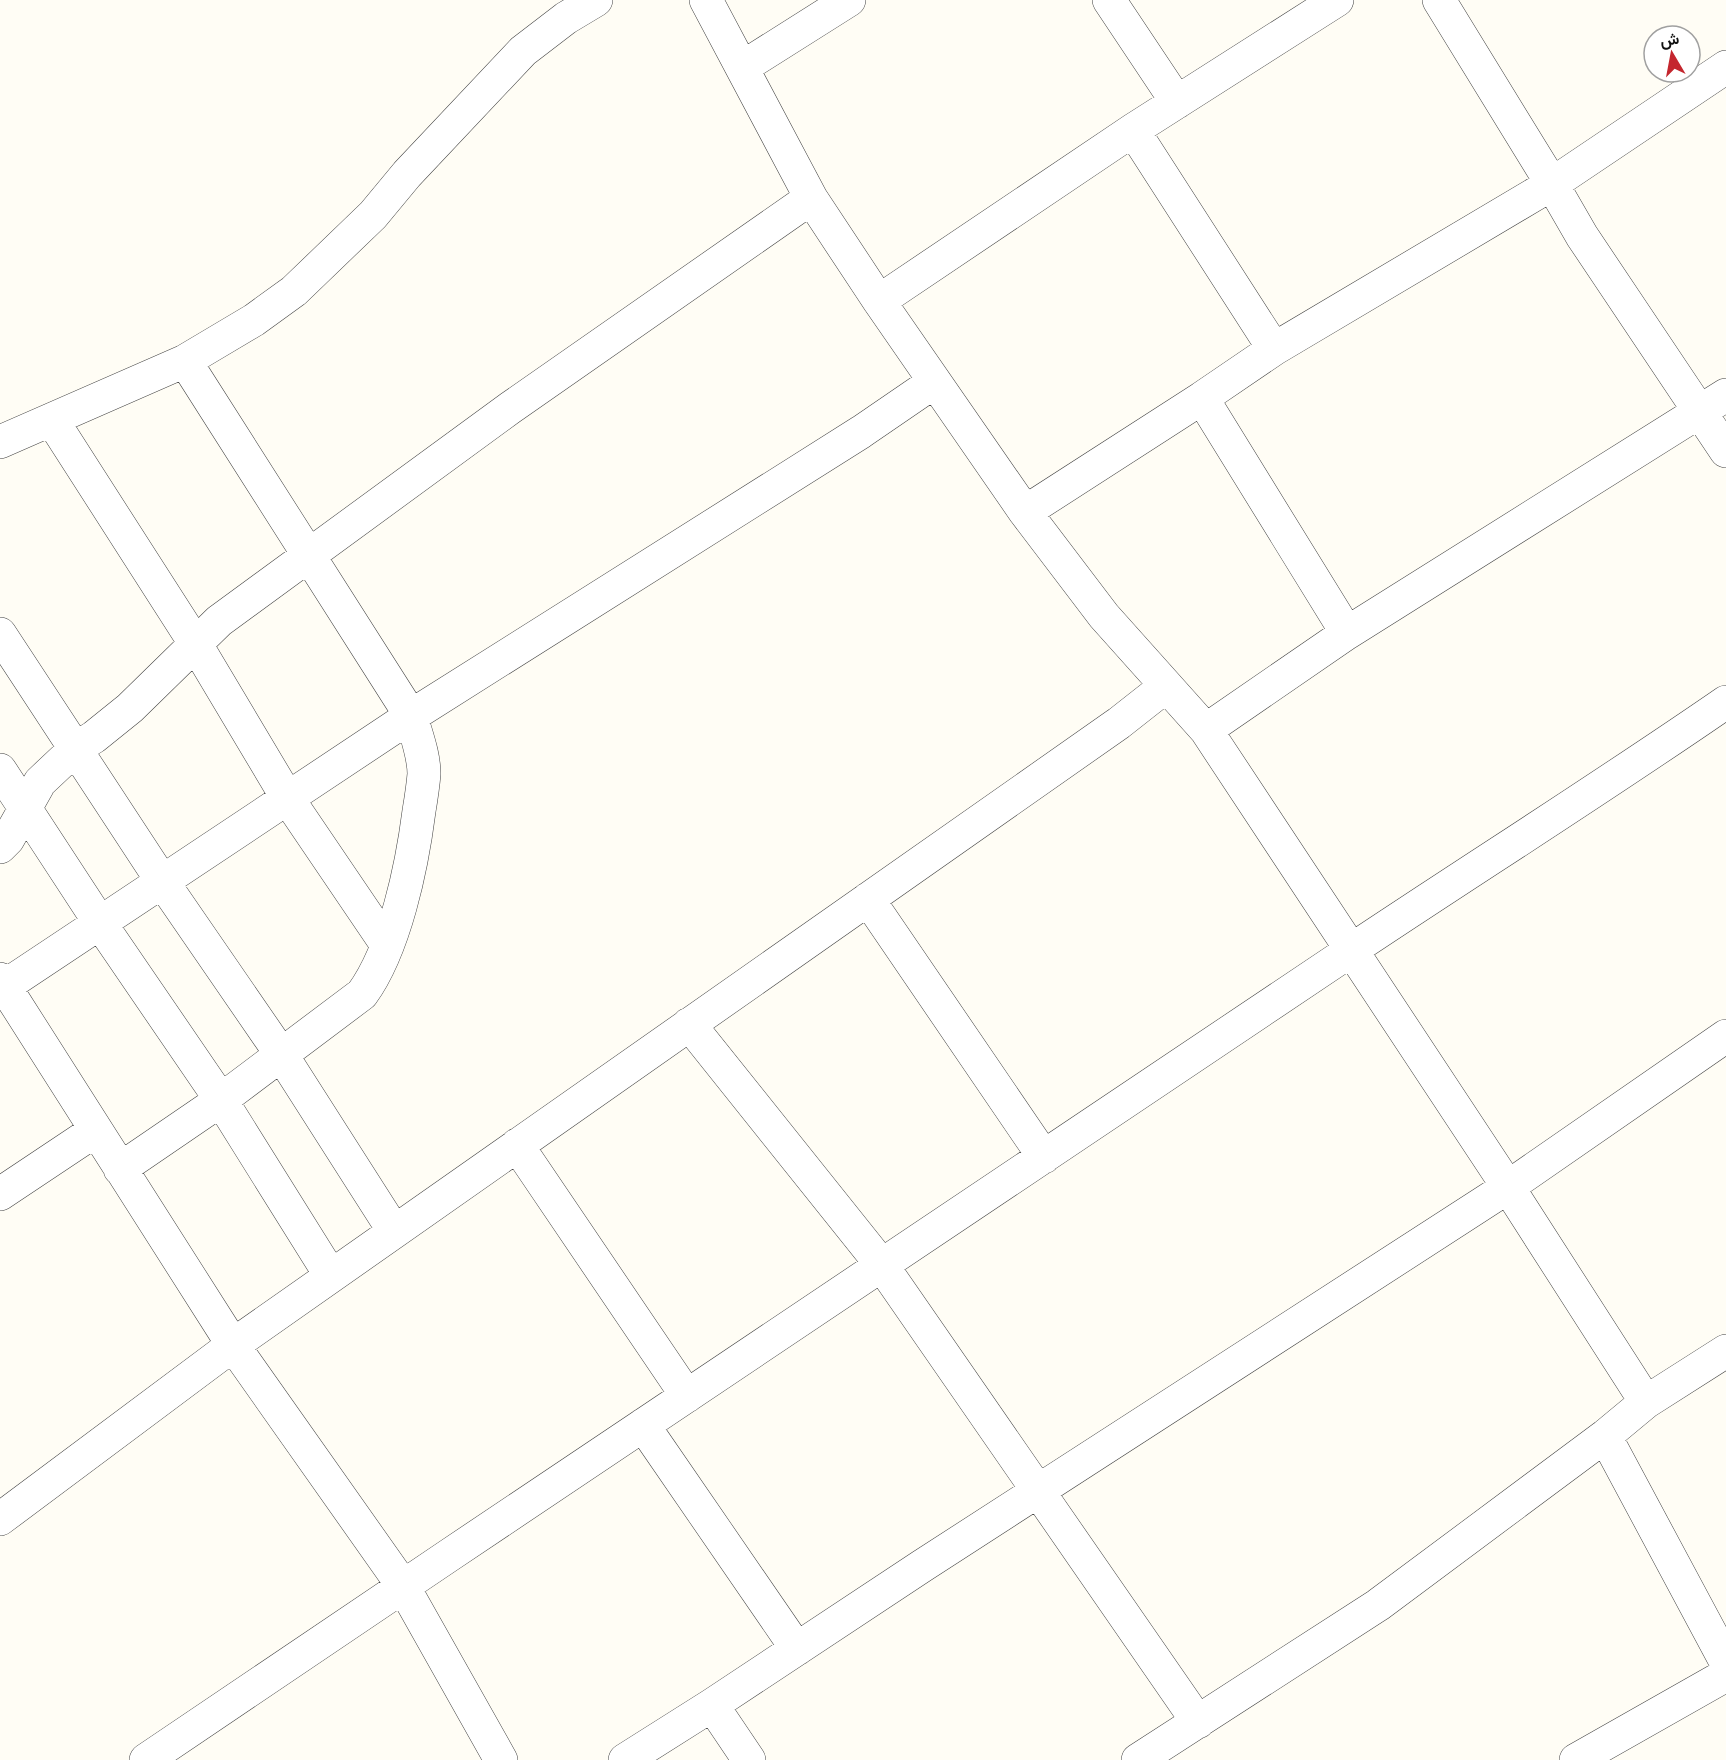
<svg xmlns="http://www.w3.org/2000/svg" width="1726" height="1760" viewBox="0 0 1726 1760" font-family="'Roboto Serif',Vazirmatn,serif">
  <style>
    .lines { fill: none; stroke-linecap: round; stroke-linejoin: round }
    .minor-casing { stroke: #444; stroke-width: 34 }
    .minor { stroke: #fff; stroke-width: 33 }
  </style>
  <rect width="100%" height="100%" fill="#fffdf5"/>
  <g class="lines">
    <g class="minor-casing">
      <path id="minor" d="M706,0L811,198L879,301L1025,512L1104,616L1206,730L1508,1187L1646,1402
        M1109,0L1177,102
        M1439,0L1552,184L1582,236L1726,451
        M743,67L849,0
        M1133,130L1274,349
        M879,301L1133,130L1337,0
        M1202,398L1347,633
        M52,420L195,643L288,799L387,945
        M0,442L185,361L254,320L294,291L373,215L407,174L523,51L566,18L596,0
        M1025,512L1202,398L1274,349L1552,184L1726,67
        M0,634L162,881L281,1054L394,1231
        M1206,730L1347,633L1726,395
        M0,770L100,923L221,1100L331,1276
        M0,847L8,839L40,782L75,749L94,737L130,708L219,621L510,408L811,198
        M868,899L1044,1157
        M0,979L233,1345L403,1586L501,1760
        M5,986L411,716L861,432L934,382
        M689,1024L881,1264L1198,1722
        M517,1145L687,1396
        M120,1169L221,1100L362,994C395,949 412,866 419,811C421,799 423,786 424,774C424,754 416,735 411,716L185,361
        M0,1194L96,1130
        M643,1425L797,1649
        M1605,1436L1726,1662
        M0,1519L233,1345L1119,723L1166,686
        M712,1705L749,1760
        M146,1760C544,1490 944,1224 1344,955C1471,870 1600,789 1726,702
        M625,1760L712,1705L922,1566L1508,1187L1726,1036
        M1138,1760L1378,1605L1605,1436L1646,1402L1726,1351
        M1576,1760L1726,1675"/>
    </g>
    <use href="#minor" class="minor"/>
  </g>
  <g transform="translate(1672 54) rotate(350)"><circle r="28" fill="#ffffff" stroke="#a0a0a0" stroke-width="1.5"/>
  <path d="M0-4.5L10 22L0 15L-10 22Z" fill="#c4262e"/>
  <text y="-9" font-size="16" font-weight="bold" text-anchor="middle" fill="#111111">ش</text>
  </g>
</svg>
